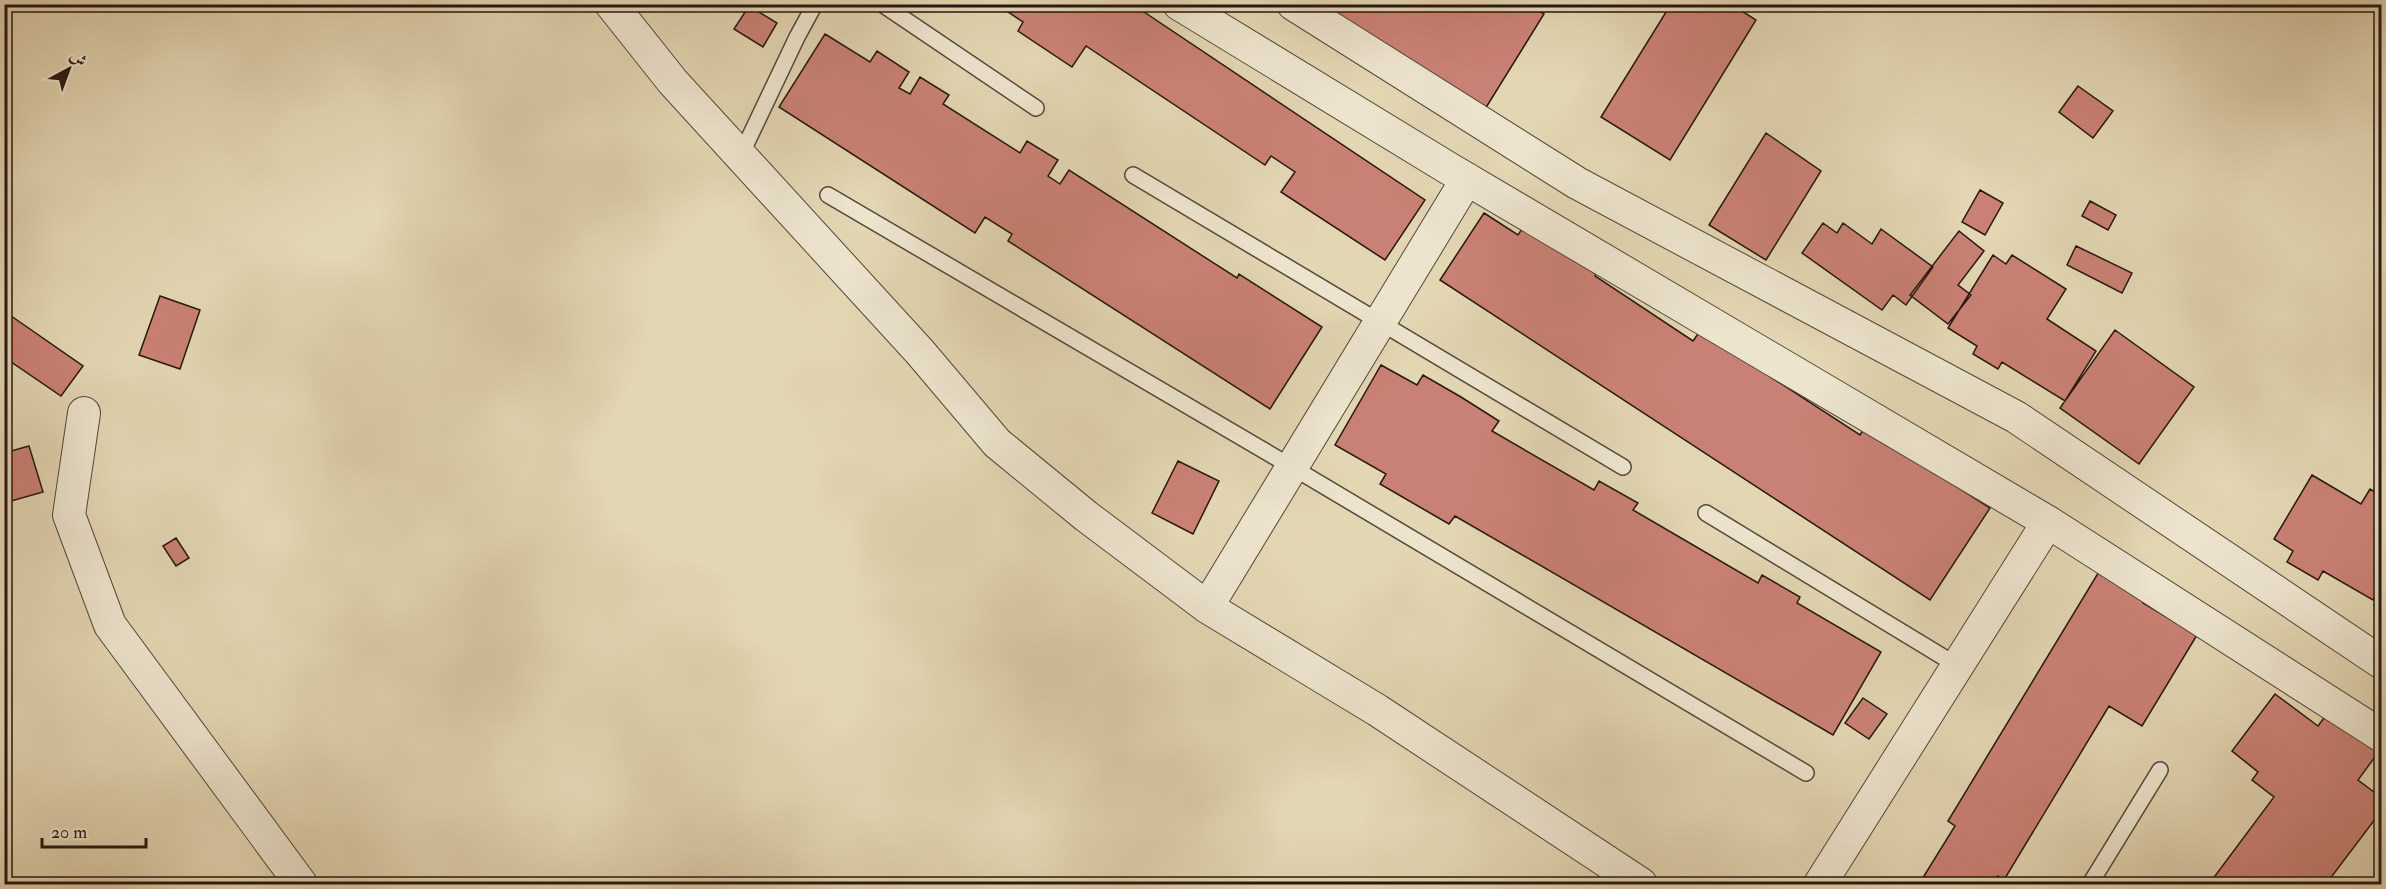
<svg xmlns="http://www.w3.org/2000/svg" width="2386" height="889" viewBox="0 0 2386 889" font-family="'IM FELL Double Pica',Amiri,serif">
  <style>
    .building { fill: #ca8175; stroke: #261710; stroke-width: 1.5 }
    .lines { fill: none; stroke-linecap: round; stroke-linejoin: round }
    .service-casing { stroke: #554739; stroke-width: 18 }
    .minor-casing { stroke: #554739; stroke-width: 34 }
    .service { stroke: #ede4ce; stroke-width: 15 }
    .minor { stroke: #ede4ce; stroke-width: 32 }
  </style>
  <rect width="100%" height="100%" fill="#e3d6b3"/>
  <filter id="stains"><feTurbulence type="fractalNoise" baseFrequency=".00333" numOctaves="4"/><feColorMatrix values="0 0 0 0 .2 0 0 0 0 .09 0 0 0 0 .02 0 0 0 .5 -.17"/></filter>
  <radialGradient id="worn" r=".72"><stop offset=".6" stop-color="#630" stop-opacity="0"/><stop offset="1" stop-color="#630" stop-opacity=".3"/></radialGradient>
  <path class="building" d="M996,4H1132L1425,200L1385,260L1281,192L1295,172L1271,156L1265,165L1086,46L1072,67L1018,31L1023,22Z
    M1306,4H1528L1544,14L1482,114Z
    M1671,4H1731L1756,20L1670,160L1601,117Z
    M749,6L777,23L763,47L734,29Z
    M825,34L870,62L877,51L909,72L899,88L910,94L920,77L949,95L943,104L1020,153L1027,141L1058,160L1048,176L1060,184L1069,170L1237,278L1239,274L1322,327L1270,409L1008,241L1012,234L985,217L975,233L779,107Z
    M2078,86L2113,111L2093,138L2059,112Z
    M1766,133L1821,171L1766,260L1709,225Z
    M1980,190L2003,203L1985,235L1962,222Z
    M2090,201L2116,215L2108,230L2082,216Z
    M1484,213L1518,235L1526,223L1598,271L1595,276L1693,341L1700,331L1860,435L1865,427L1990,508L1930,600L1440,280Z
    M1823,223L1837,233L1843,223L1872,244L1881,229L1933,267L1906,305L1893,295L1882,310L1802,253Z
    M1959,231L1984,251L1958,285L1971,295L1948,324L1910,295Z
    M2076,246L2132,273L2122,293L2067,265Z
    M1993,255L2006,264L2012,255L2066,289L2047,319L2096,351L2065,401L2002,362L1998,369L1973,354L1977,346L1948,328Z
    M160,296L200,310L180,369L139,355Z
    M4,311L83,366L61,396L4,357Z
    M2115,330L2194,387L2139,464L2060,408Z
    M1381,365L1417,385L1423,375L1461,397L1499,421L1492,431L1594,490L1599,481L1638,503L1633,510L1758,583L1762,575L1800,597L1797,603L1881,652L1833,735L1455,516L1449,524L1380,484L1386,474L1335,445Z
    M29,446L43,492L4,503V453Z
    M1178,461L1219,481L1193,534L1152,513Z
    M2312,475L2361,504L2370,489L2382,496V584L2373,600L2323,571L2318,580L2287,562L2293,551L2274,539Z
    M176,538L189,558L176,566L163,546Z
    M2103,565L2149,593L2143,603L2197,635L2142,726L2109,706L2004,880L1998,876L1993,884H1919L1955,826L1948,821Z
    M2382,593V610L2374,605Z
    M2275,694L2318,726L2329,711L2380,750L2358,780L2382,798V810L2326,884H2209L2274,797L2252,780L2258,772L2232,751Z
    M1863,698L1887,714L1869,739L1845,723Z"/>
  <g class="lines">
    <g class="service-casing">
      <path id="service" d="M882,4L1036,108
        M740,157L797,37L815,4
        M1133,175L1623,467
        M828,195L1292,467L1806,773
        M1706,513L1958,666
        M2090,884L2160,770"/>
    </g>
    <g class="minor-casing">
      <path id="minor" d="M611,4L673,82L920,352L997,443L1086,516L1207,607L1377,710L1641,884
        M1179,4L1448,168L2048,522L2382,736
        M1293,4L1577,183L2016,417L2382,663
        M84,413L69,515L110,625L301,884
        M1207,607L1467,179
        M1820,884L2048,522"/>
    </g>
    <use href="#service" class="service"/>
    <use href="#minor" class="minor"/>
  </g>
  <rect width="2386" height="889" fill="none" stroke="#e3d6b3" stroke-width="24"/>
  <rect x="6" y="6" width="2374" height="877" fill="none" stroke="#261710" stroke-width="3"/>
  <rect x="12" y="12" width="2362" height="865" fill="none" stroke="#261710" stroke-width="1.5"/>
  <g transform="translate(69 69) rotate(41)" stroke="#ede4ce" stroke-width="4.5" paint-order="stroke">
  <path d="M0-4.5L10 22L0 15L-10 22Z" fill="#261710"/>
  <text y="-9" font-size="16" font-weight="bold" text-anchor="middle" fill="#261710">ش</text>
  </g>
  <path d="M42 838v9h104v-9" fill="none" stroke="#261710" stroke-width="3"/>
  <text x="51" y="838" font-size="18" fill="#261710" stroke="#ede4ce" stroke-width="4.5" paint-order="stroke">20 m</text>
  <rect width="100%" height="100%" filter="url(#stains)"/>
  <rect width="100%" height="100%" fill="url(#worn)"/>
</svg>
